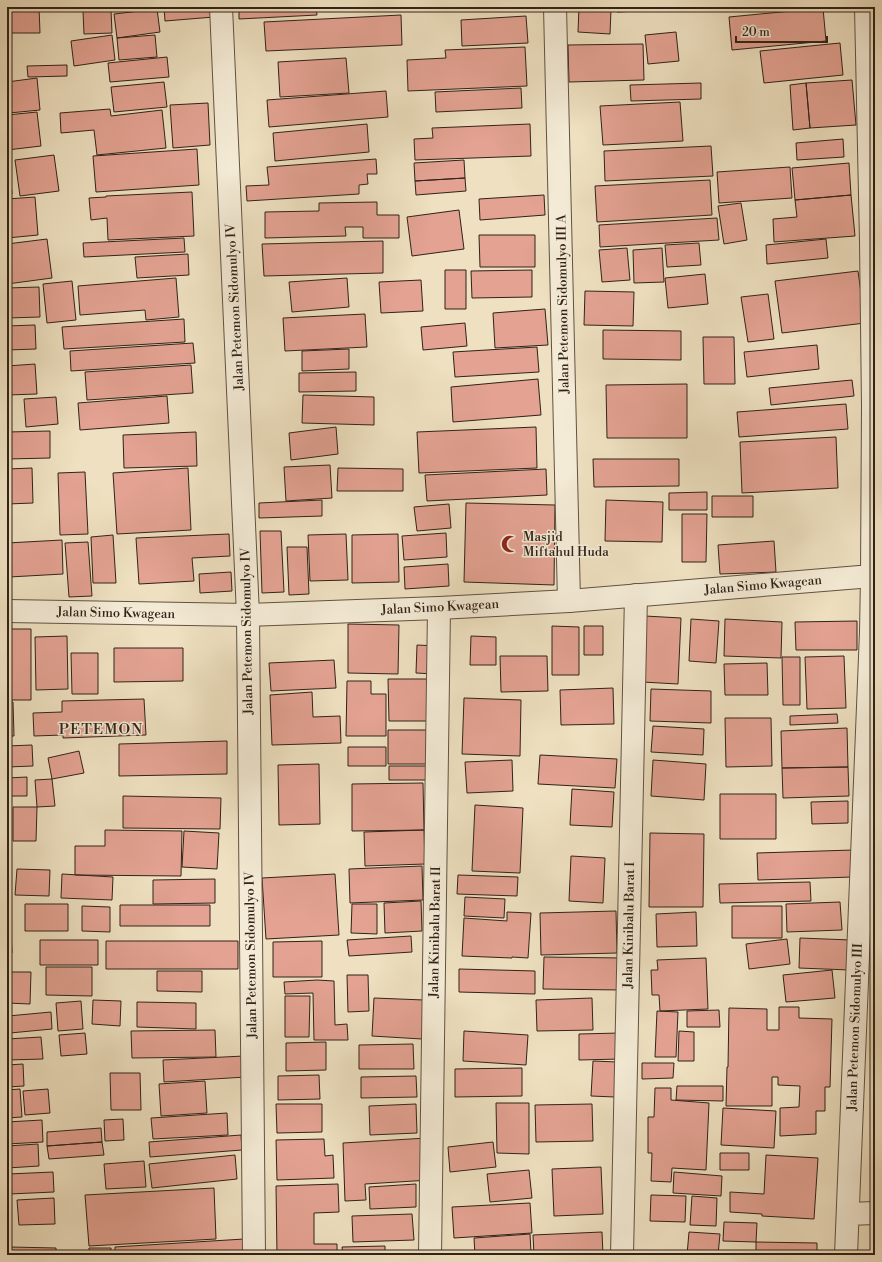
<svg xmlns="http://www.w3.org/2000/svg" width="882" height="1262" viewBox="0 0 882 1262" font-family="'Libre Bodoni',serif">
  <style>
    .building { fill: #e3a292; stroke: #312219 }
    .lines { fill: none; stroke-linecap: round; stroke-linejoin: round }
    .minor-casing { stroke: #605243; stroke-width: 24 }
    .tertiary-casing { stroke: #605243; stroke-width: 24 }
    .minor { stroke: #f4ebd6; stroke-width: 22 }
    .tertiary { stroke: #f4ebd6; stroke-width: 22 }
    .labels { text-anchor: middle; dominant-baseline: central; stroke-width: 3; stroke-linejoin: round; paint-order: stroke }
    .street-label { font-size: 13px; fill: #312219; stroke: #f4ebd6 }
    .poi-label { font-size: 13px; fill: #312219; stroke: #f4ebd6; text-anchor: start }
    .quarter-label { font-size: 15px; letter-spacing: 1px; fill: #312219; stroke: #f4ebd6 }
  </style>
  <rect width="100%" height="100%" fill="#eee0c0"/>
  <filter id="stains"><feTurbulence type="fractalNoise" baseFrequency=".005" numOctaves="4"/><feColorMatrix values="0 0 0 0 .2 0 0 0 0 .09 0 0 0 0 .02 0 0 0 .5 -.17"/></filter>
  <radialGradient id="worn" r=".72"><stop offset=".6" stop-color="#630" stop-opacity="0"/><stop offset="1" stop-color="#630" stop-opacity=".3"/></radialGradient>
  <path class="building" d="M7,7H39L40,33H7Z
    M164,7H213L214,17L165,21Z
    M239,7H316L317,15L239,19Z
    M579,7L611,9L610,34L578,32Z
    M617,7H639V11L617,12Z
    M639,7H660V10L639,11Z
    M660,7H681V10H660Z
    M681,7H703V9L681,10Z
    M703,7H724L725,8L703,9Z
    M752,7H801L752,10Z
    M823,8L826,41L732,50L729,17Z
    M157,9L160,32L117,38L114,14Z
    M111,10L112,33L84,34L83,11Z
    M401,15L402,45L266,51L264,22Z
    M526,16L528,43L462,46L461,20Z
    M676,32L679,61L648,64L645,35Z
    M112,35L115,60L74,66L71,41Z
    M155,35L157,57L119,60L117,38Z
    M840,43L843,75L764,83L760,51Z
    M643,44L644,80L569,82L568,45Z
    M525,47L527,86L408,91L407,60L446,58L445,50Z
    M167,57L169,77L110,82L108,63Z
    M346,58L349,93L280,97L278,62Z
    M67,65V76L28,77L27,66Z
    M37,78L40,110L9,113L7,82Z
    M852,80L856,125L810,128L806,83Z
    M164,82L167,107L114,112L111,87Z
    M701,83V99L631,101L630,85Z
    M806,83L810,128L793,130L790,85Z
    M521,88L522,108L436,112L435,92Z
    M386,91L388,117L269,127L267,100Z
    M680,102L683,141L603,145L600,106Z
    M208,103L210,145L173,148L170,105Z
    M110,109L111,116L162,110L166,148L97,155L94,130L61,133L60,113Z
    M37,112L41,146L7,150V115Z
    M367,124L369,152L275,161L273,133Z
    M530,124L531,156L415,160L414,139L433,138L432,128Z
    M843,139L844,157L797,160L796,143Z
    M711,146L713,176L605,181L604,151Z
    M197,149L199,185L96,192L93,156Z
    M54,155L59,191L20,196L15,160Z
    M376,159L377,174H367L368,184L359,185V194L247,201L246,186L269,185L267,167Z
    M7,160H9L12,194L7,195Z
    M464,160L465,178L415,181L414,163Z
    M849,163L851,195L795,200L792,168Z
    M790,167L792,198L719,203L717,172Z
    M465,178L466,191L416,195L415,181Z
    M710,180L712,215L597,222L595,186Z
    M192,192L194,236L108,240L107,218L91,220L89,198L106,197V196Z
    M544,195L545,215L480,220L479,199Z
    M851,195L855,236L774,242L773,219L797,217L795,200Z
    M35,197L38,235L7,238V199Z
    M377,202V215H399V238H363V227H345L346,236L265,238V212L319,211V203Z
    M741,203L747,240L724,244L718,206Z
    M459,210L464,249L412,256L407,217Z
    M717,218L719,240L600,247L599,225Z
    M479,235H535V267H480Z
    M184,238L185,252L84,257L83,243Z
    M47,239L52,278L7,284V244Z
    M826,239L828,258L767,264L766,245Z
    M383,241V273L264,276L262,244Z
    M699,243L701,265L667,267L665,245Z
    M627,248L630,280L602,282L599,250Z
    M662,248L664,282L634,283L633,250Z
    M188,254L189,275L137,278L135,257Z
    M445,270H466V309H445Z
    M532,270V297L472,298L471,271Z
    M858,271L865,323L782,333L775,281Z
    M705,274L708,304L668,308L665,278Z
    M176,278L179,317L146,320L145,310L80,315L78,286Z
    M347,278L349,307L292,312L289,282Z
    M421,280L423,311L381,313L379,282Z
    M72,281L76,320L47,323L43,284Z
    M39,287L40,317L7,318V288Z
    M585,291L634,292L633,326L584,325Z
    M768,294L774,339L748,342L741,297Z
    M545,309L548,345L495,348L493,313Z
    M365,314L367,347L285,351L283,318Z
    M184,319L185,342L64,349L62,327Z
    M465,323L467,346L423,350L421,327Z
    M35,325L36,349L7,350V326Z
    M603,330L681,331V360L603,359Z
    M703,337H734L735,384H704Z
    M193,343L195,363L71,371L70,351Z
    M817,345L819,369L747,377L744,352Z
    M537,347L539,372L455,377L453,352Z
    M349,349V369L302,371V351Z
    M35,364L37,394L7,395V366Z
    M191,365L193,393L87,400L85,372Z
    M356,372V391L299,392V373Z
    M538,379L541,415L453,422L451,387Z
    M852,380L854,396L771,405L769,388Z
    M687,384V438H607L606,385Z
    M303,395L374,397V425L302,423Z
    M167,396L169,423L80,430L78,403Z
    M56,397L58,424L26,427L24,399Z
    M846,404L848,429L739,437L737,412Z
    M336,427L338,454L291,460L289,433Z
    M536,427L537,468L419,473L417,432Z
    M50,431V458L7,459V432Z
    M196,432L197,466L124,468L123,435Z
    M836,437L838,488L742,493L740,442Z
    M593,459H679V486L594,487Z
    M330,465L332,498L286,501L284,467Z
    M32,468L33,503L7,504V469Z
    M188,468L191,530L117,534L113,473Z
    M338,468L403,469V491H337Z
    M546,469L547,495L427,501L425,475Z
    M85,472L88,534L60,535L58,473Z
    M707,492V510H669V493Z
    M712,496H753V517H712Z
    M322,500V516L259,518V503Z
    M606,500L663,502L662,542L605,541Z
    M466,503L555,505L554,585L464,582Z
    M449,504L451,528L417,531L414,507Z
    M682,514H707L706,562H682Z
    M260,531H281L284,592L262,593Z
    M446,533L447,557L404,560L402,536Z
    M229,534L230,556L192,558L194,581L139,584L136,538Z
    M346,534L348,580L310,581L308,535Z
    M398,534L399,582L352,583V535Z
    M113,535L116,583H93L91,537Z
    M62,540L63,574L9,577L7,543Z
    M774,541L776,572L720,574L718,545Z
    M88,542L92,596L69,597L65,543Z
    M287,547H307L309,594L289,595Z
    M448,564L449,586L405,589L404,567Z
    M231,572L232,591L200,593L199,574Z
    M645,616L681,618L678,684L642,682Z
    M691,619L719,621L716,663L689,661Z
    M725,619L782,622L781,658L724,656Z
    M857,621V650H796L795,622Z
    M348,624L399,625L398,674L348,673Z
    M552,626L579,627V675H552Z
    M584,626H603V655H584Z
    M7,629H31V700H7Z
    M67,636L68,689L36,690L35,637Z
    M471,636L496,637V665H470Z
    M417,645L437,646L435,674L416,673Z
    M114,648H183V681L114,682Z
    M71,653H98V694H72Z
    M500,656H547L548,691L501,692Z
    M844,656L846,708L807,709L805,657Z
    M782,657H800V705H783Z
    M334,660L336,688L271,691L269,663Z
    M767,663L768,695H725L724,664Z
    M388,679H431V721H389Z
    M347,681H371V694H386V736H346Z
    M613,688L614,724L561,725L560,690Z
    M651,689L711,691V723L650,721Z
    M312,692L313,717L340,716L341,743L272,745L270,695Z
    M464,698L521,700L520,756L462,754Z
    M144,699L146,735L63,738V735L34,736L33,713L62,712V701Z
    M7,702H13L14,736H7Z
    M837,714L838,723L790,725V716Z
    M725,718H771L772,766L726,767Z
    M653,726L704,729L703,755L651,752Z
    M847,728L848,767L782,768L781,731Z
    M388,730H433V764H388Z
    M227,741V774L119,776V744Z
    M32,745L33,766L7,767V746Z
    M348,747H386V766H348Z
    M79,751L84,773L52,779L48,758Z
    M540,755L617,759L615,788L538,784Z
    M512,760L513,791L467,793L465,762Z
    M653,760L706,764L704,800L651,796Z
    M319,764L320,824L279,825L278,765Z
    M389,766H434L435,780H389Z
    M848,767L849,796L783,798L782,768Z
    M27,777V796H7V778Z
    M52,779L55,806L37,807L35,780Z
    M423,783L424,830L352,831V784Z
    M572,789L614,792L612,827L570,825Z
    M720,794H776V839H720Z
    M123,796L221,798L220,829L123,828Z
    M848,801V823L812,824L811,802Z
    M475,805L523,808L520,873L472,871Z
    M13,807H37L36,841H13Z
    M105,830L182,831L181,876L75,875V846H105Z
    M424,830L425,864L365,866L364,832Z
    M184,831L219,833L217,869L182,867Z
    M650,833L704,834L703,907H649Z
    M853,850V877L758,880L757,853Z
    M571,856L605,858L603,903L569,901Z
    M422,866L423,900L350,903L349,869Z
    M17,869L50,870L49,896L15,895Z
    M62,874L113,877L112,900L61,898Z
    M335,874L339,935L266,939L262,878Z
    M458,875L518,877L517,896L457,894Z
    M215,879V903L153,904V880Z
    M810,882L811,901L720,903L719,884Z
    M465,897L505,899L504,918L464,916Z
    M421,901L422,931L385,933L384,903Z
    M840,902L842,930L787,932L786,904Z
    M25,904H68V931H25Z
    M352,904H377V934L351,933Z
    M120,905H210V926H120Z
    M82,906L110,907V932L82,931Z
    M732,906H782V938H732Z
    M616,911L617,953L541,955L540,913Z
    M507,912L531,913L528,958L512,957V958L462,956L464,918L507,921Z
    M696,912L697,946L657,947L656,914Z
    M7,933H11L12,953H7Z
    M411,936L412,952L349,956L347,940Z
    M800,938L851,940L850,970L799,968Z
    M787,939L790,964L749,969L746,944Z
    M40,940H98V965H40Z
    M106,941H238V969H106Z
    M322,941V977H273V942Z
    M544,957L623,958L622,990L543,989Z
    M706,958L708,1009L660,1011L659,995H652L651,970H658L657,960Z
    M46,967H92V996L46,995Z
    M459,969L535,971V994L459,992Z
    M832,970L835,998L786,1002L783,975Z
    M157,971H202V992L157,991Z
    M7,972H31L30,1004L7,1003Z
    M347,975H368L369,1011L348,1012Z
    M317,980L334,981L335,1025L347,1024L348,1040H314L313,993L285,994L284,982Z
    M285,996H310L309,1037H285Z
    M374,998L424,1000L422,1039L372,1036Z
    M592,998L593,1030L537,1031L536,1000Z
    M93,1000L121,1001L120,1026L92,1024Z
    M81,1001L83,1029L58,1031L56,1003Z
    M137,1002L196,1003V1029L137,1027Z
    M779,1007H799V1018L832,1019L830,1087H825V1111H816V1134L780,1136V1108L799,1107L800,1086L778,1085V1077H772V1106H726L727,1067H728L729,1008L767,1009V1030H779Z
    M719,1010L720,1027H687V1011Z
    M657,1011L678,1012L676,1057H655Z
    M51,1012L52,1029L10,1033L8,1016Z
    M215,1030L216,1057L132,1058L131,1031Z
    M464,1031L528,1035L526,1065L463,1061Z
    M679,1031L694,1032V1061H678Z
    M85,1033L87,1054L61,1056L59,1035Z
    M620,1033L621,1059L579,1060V1034Z
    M41,1037L43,1059L7,1060V1039Z
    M326,1042V1070L286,1071V1043Z
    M413,1044L414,1069H359V1045Z
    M244,1056L246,1077L164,1082L163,1060Z
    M593,1061L617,1062L615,1097L591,1096Z
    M642,1063H674L673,1078L642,1079Z
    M23,1064L24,1086L7,1087V1065Z
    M522,1068V1096L455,1097V1069Z
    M110,1073H140L141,1110H111Z
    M319,1075L320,1099L278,1100V1076Z
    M416,1076L417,1097L361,1098V1077Z
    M205,1081L207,1113L161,1116L159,1084Z
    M677,1086H723V1101L676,1100Z
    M655,1088H671V1100L709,1103L706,1170L672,1168L671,1182L651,1181L652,1153H648V1117H654Z
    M20,1089L22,1117L7,1118V1090Z
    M48,1089L50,1113L25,1115L23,1091Z
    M496,1103H529V1154L497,1153Z
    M276,1104H322V1132L277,1133Z
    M416,1104L417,1133L370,1135L369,1106Z
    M592,1104L593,1141L536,1142L535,1105Z
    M723,1108L776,1111L774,1148L721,1145Z
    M227,1113L228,1135L153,1139L151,1118Z
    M123,1119L124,1140L105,1141L104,1120Z
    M42,1120L43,1142L7,1144V1122Z
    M101,1128L102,1142L47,1146V1132Z
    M241,1135L242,1150L150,1157L149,1142Z
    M427,1138L430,1180L365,1184L366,1200L345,1201L343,1143Z
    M324,1139L325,1156L333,1155L334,1178L277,1180L276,1140Z
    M102,1142L104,1155L49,1159L47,1146Z
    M493,1142L496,1167L450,1172L448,1147Z
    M38,1144L39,1166L7,1168V1146Z
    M720,1153H749V1170H720Z
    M235,1155L237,1179L152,1188L149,1164Z
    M766,1155L818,1158L814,1219L762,1216V1214L730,1212V1192L764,1194Z
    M144,1161L146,1187L106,1189L104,1164Z
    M601,1167L603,1214L554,1216L552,1169Z
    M529,1170L532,1198L490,1202L487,1174Z
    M53,1172L54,1192L9,1194L8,1174Z
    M674,1172L722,1176L721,1196L673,1193Z
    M338,1184L339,1212L314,1213V1244H337V1255H277L276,1186Z
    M416,1184V1207L370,1209L369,1187Z
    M214,1188L216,1239L89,1246L85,1195Z
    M651,1195L686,1196L685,1222L650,1221Z
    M692,1196L717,1198L716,1226L690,1225Z
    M54,1198L55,1224L19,1225L17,1200Z
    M530,1203L532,1233L454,1238L452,1207Z
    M412,1214L414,1240L353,1242L352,1216Z
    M724,1222L757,1223L756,1242L723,1241Z
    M602,1232L603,1255H534L533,1235Z
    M689,1232L720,1234L718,1255H687Z
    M530,1234L531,1252L475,1255L474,1238Z
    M244,1239L246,1255H115V1247Z
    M756,1242L817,1243V1255H756Z
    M385,1246V1255H343L342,1247Z
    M10,1247L56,1248V1255H10Z
    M89,1248H111V1255H89Z"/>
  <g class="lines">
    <g class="minor-casing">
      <path id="minor" d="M221,7L248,615L254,1255
        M555,7L569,601
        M848,1214L875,1213
        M430,1255L439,608
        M622,1255L636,595
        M846,1255L871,632L872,576H875"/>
    </g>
    <g class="tertiary-casing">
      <path id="tertiary" d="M7,611L248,615L439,608L569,601L872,576L873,406L871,242L866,7"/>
    </g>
    <use href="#minor" class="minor"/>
    <use href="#tertiary" class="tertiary"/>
  </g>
  <defs>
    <g id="mosque-bare" transform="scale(1.38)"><path d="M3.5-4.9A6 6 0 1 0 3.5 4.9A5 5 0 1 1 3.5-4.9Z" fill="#8f2418" stroke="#f4ebd6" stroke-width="2.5" paint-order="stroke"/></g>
  </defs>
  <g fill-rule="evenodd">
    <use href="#mosque-bare" x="510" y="544"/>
  </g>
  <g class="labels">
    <g class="street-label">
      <text transform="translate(563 304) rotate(-91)">Jalan Petemon Sidomulyo III A</text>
      <text transform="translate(235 307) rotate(-93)">Jalan Petemon Sidomulyo IV</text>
      <text transform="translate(763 585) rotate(-5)">Jalan Simo Kwagean</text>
      <text transform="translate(440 607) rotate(-3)">Jalan Simo Kwagean</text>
      <text transform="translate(116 613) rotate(1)">Jalan Simo Kwagean</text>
      <text transform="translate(247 631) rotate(-91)">Jalan Petemon Sidomulyo IV</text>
      <text transform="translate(629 925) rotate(-89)">Jalan Kinibalu Barat I</text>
      <text transform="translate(435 932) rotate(-89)">Jalan Kinibalu Barat II</text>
      <text transform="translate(251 955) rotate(-91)">Jalan Petemon Sidomulyo IV</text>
      <text transform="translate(855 1027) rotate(-88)">Jalan Petemon Sidomulyo III</text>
    </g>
    <g class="poi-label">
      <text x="523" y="537">Masjid<tspan x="523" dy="15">Miftahul Huda</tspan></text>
    </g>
    <g class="quarter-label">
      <text x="101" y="729">PETEMON</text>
    </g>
  </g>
  <rect width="882" height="1262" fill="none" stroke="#eee0c0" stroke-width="24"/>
  <rect x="8" y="8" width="866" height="1246" fill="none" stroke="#312219" stroke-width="2"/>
  <rect x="12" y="12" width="858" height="1238" fill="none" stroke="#312219"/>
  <path d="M736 36v6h91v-6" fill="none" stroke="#312219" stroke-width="2"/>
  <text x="742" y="36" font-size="12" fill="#312219" stroke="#f4ebd6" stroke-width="3" paint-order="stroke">20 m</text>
  <rect width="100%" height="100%" filter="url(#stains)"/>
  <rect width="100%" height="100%" fill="url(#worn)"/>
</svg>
